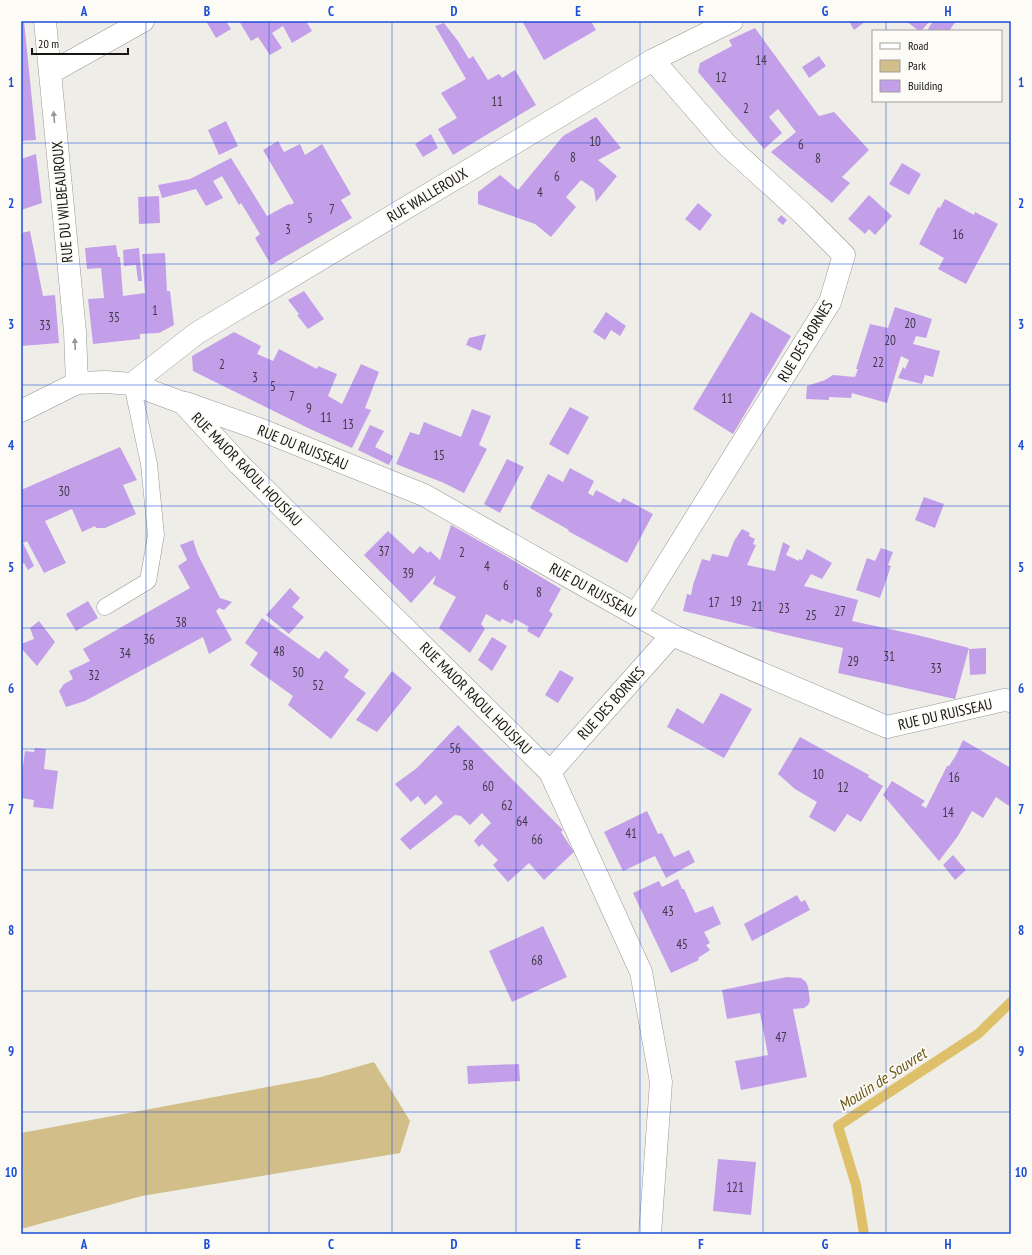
<svg xmlns="http://www.w3.org/2000/svg" width="1032" height="1255" viewBox="0 0 1032 1255" font-family="'PT Sans Narrow',sans-serif">
  <style>
    .green { fill: #d2be88 }
    .lines { fill: none; stroke-linecap: round; stroke-linejoin: round }
    .stream { stroke: #dfc06a; stroke-width: 10 }
    .building { fill: #c39fea }
    .lane-casing { stroke: #9a9894; stroke-width: 17 }
    .street-casing { stroke: #9a9894; stroke-width: 23 }
    .lane { stroke: #fff; stroke-width: 16 }
    .street { stroke: #fff; stroke-width: 22 }
    .oneway { fill: #979696 }
    .grid { fill: none; stroke: #1d4ed8; stroke-width: 1; stroke-opacity: 0.55 }
    .labels { text-anchor: middle; dominant-baseline: central; stroke-width: 3.5; stroke-linejoin: round; paint-order: stroke }
    .number-label { font-size: 13px; fill: #42384a }
    .street-label { font-size: 15px; fill: #171615; stroke: #fcfbf6 }
    .water-label { font-size: 16px; font-style: italic; fill: #6a5514; stroke: #fcfbf6 }
    .neatline { fill: none; stroke: #1d4ed8; stroke-width: 1.5 }
    .grid-label { font-size: 13px; text-anchor: middle; font-weight: bold; fill: #1d4ed8 }
  </style>
  <rect width="100%" height="100%" fill="#efede8"/>
  <path class="green" d="M374,1062L410,1121L400,1153L142,1196L21,1229V1133L321,1077Z"/>
  <g class="lines">
    <path class="stream" d="M864,1234L856,1185L838,1126L978,1034L1011,1002"/>
  </g>
  <path class="building" d="M21,21H24L36,140L21,141Z
    M206,21H226L231,29L216,38Z
    M239,21H306L312,31L292,43L283,26L272,33L282,48L270,55L258,37L251,41Z
    M522,21H591L596,30L544,60Z
    M849,21H866L854,30Z
    M906,21H930L921,31H919Z
    M933,21H956L949,31H931L928,29Z
    M444,23L458,41L469,59L473,56L488,80L499,74L502,78L515,70L536,105L453,155L438,129L457,118L441,93L466,79L435,26Z
    M755,28L819,116L834,112L869,150L842,177L850,183L832,203L771,152L796,132L778,109L769,117L782,133L764,149L698,72L700,63L732,46L729,40Z
    M819,56L826,66L809,78L802,67Z
    M596,117L621,148L598,160L617,176L596,202L594,189L581,180L566,197L576,207L551,237L535,224L478,204V192L500,175L518,190L563,136Z
    M226,121L238,146L219,155L208,130Z
    M431,134L438,148L423,157L415,144Z
    M278,141L284,152L300,144L305,155L322,144L351,194L341,200L352,218L271,265L255,238L260,234L241,203L239,205L222,176L213,181L223,198L206,206L196,189L162,198L158,185L190,179L231,158L267,216L289,204L290,205L294,203L263,150Z
    M36,154L42,203L21,210V159Z
    M902,163L921,174L909,195L889,184Z
    M869,195L892,216L875,235L869,229L865,234L848,219Z
    M159,196L160,223L139,224L138,197Z
    M945,199L974,215L975,212L998,224L966,284L938,269L944,258L919,244L938,207L940,208Z
    M698,203L712,215L700,231L685,219Z
    M781,215L787,220L783,225L777,220Z
    M30,231L43,296L55,295L59,343L21,346V233Z
    M116,245L118,257H120L123,296L145,293L142,254L165,253L167,291H170L174,325L159,333L140,334V339L93,344L88,299L104,298L101,268L87,269L85,248Z
    M139,248L142,281H138L136,265L124,266L123,250Z
    M304,291L324,319L308,329L297,315L299,314L288,300Z
    M895,307L932,319L926,338L916,336L913,344L940,351L933,377L925,375L922,384L898,378L903,367L905,369L909,360L901,356L887,403L852,393L851,398L829,397V400L806,399L807,386L825,380L833,375L855,377L858,369H856L870,324L888,328Z
    M606,312L626,326L620,336L611,330L605,340L593,332Z
    M751,312L791,336L733,434L693,409Z
    M234,332L261,346L257,354L273,361L279,349L317,369L318,366L337,374L328,396L342,404L361,364L379,372L365,408L371,410L352,448L310,429L193,371L192,356Z
    M486,334L481,351L466,345L469,338Z
    M570,407L589,417L568,455L549,444Z
    M472,409L491,416L479,445L487,449L464,493L444,483L396,464L410,432L419,435L424,422L461,437Z
    M370,425L384,431L375,447L393,456L389,465L358,450Z
    M120,447L137,480L123,485L136,514L105,528H96L95,526L82,532L72,509L45,521L66,563L44,573L27,541L23,543L34,566L28,570L24,563L21,565V490Z
    M507,459L524,467L500,513L484,504Z
    M570,468L594,481L588,493L593,496L596,490L620,503L623,498L653,514L627,563L568,531L569,530L530,508L548,474L563,482Z
    M924,497L944,504L935,528L915,520Z
    M451,525L506,556L561,589L549,611L553,614L539,638L527,631L529,627L515,619L512,624L502,619L500,622L486,614L481,624L485,629L470,653L439,628L456,597L433,584L436,575L411,603L364,555L388,531L413,554L420,546L428,553L430,551L440,560Z
    M742,529L750,533L749,536L755,539L753,544L756,545L747,565L775,571L783,542L790,546L786,555L799,561V559L802,560L807,549L832,563L822,579L811,574L804,586L858,600L852,621L917,635L969,648L955,699L838,673L843,648L683,611L687,594L691,595L693,585L702,559L710,561L712,554L728,557L734,541Z
    M193,540L198,555L220,598L232,602L224,610L219,608L216,611L232,640L209,654L203,637L85,701L66,707L59,691L64,684L73,679L69,671L90,661L83,649L190,588L178,566L187,560L180,545Z
    M881,548L893,552L888,565L891,566L880,598L856,590L867,558L875,561Z
    M290,588L300,598L292,607L304,617L289,634L266,615Z
    M88,601L98,618L76,631L66,614Z
    M262,618L319,659L325,651H326L349,670L344,677L366,693L331,739L288,705L293,696L250,665L258,653L245,643Z
    M39,621L55,642L37,666L21,648V644L34,639L30,628Z
    M492,637L507,646L492,671L478,660Z
    M986,648V674L970,675L969,649Z
    M560,670L574,678L558,703L545,695Z
    M392,671L412,688L377,732L356,720Z
    M721,693L752,709L724,758L667,727L677,708L703,724Z
    M458,725L563,830L561,832L574,852L544,880L529,863L508,882L493,865L498,860L482,844L479,847L474,841L477,837L491,823L482,813L470,825L461,816L455,815L410,850L400,839L443,803L436,795L425,805L418,796L411,802L395,784L417,768Z
    M800,737L869,775L868,777L883,786L861,822L847,814L835,832L809,817L817,802L795,789L778,774Z
    M963,740L1011,768V802L1009,806L996,797L983,818L972,811L958,836L939,861L883,795L892,781L925,801L921,805L926,808L947,766H949L956,755Z
    M35,748L46,749L44,769L58,771L53,809L33,807L34,800L21,798V781L25,751L34,752Z
    M647,811L658,834L662,833L674,857L689,850L695,862L666,878L655,856L623,871L604,832Z
    M953,855L966,870L955,880L943,865Z
    M678,879L682,889H684L695,913L713,906L721,924L704,932L710,943L706,945L710,950L698,958L699,960L671,973L633,893L659,881L662,887Z
    M797,895L801,902L805,900L810,910L752,941L744,924Z
    M543,926L567,977L512,1002L489,951Z
    M787,977L801,978L806,982L808,987L810,1001L808,1005L804,1008L793,1009L807,1077L741,1090L735,1061L768,1055L760,1013L727,1019L722,990Z
    M519,1064L520,1081L468,1084L467,1066Z
    M718,1159L756,1162L751,1215L713,1211Z"/>
  <g class="lines">
    <g class="lane-casing">
      <path id="lane" d="M105,607L148,581L156,535L149,464L132,384"/>
    </g>
    <g class="street-casing">
      <path id="street" d="M45,21L75,332L77,383
        M50,73L143,21
        M132,384L197,333L653,60L732,21
        M186,403L259,429L424,495L672,635L887,727L1004,700L1011,701
        M21,411L77,383L106,382L132,384L183,403L239,464L550,772L641,972L661,1082L650,1234
        M636,614L830,302L844,255L803,214L726,144L653,60
        M550,772L672,635"/>
    </g>
    <use href="#lane" class="lane"/>
    <use href="#street" class="street"/>
  </g>
  <defs><path id="oneway-solid" d="M-6-.8H1V-3.2L6.5 0L1 3.2V.8H-6Z"/></defs>
  <g class="oneway">
    <use href="#oneway-solid" transform="translate(54 117) rotate(-95)"/>
    <use href="#oneway-solid" transform="translate(75 344) rotate(-93)"/>
  </g>
  <path class="grid" d="M146,21V1234M269,21V1234M392,21V1234M516,21V1234M640,21V1234M763,21V1234M886,21V31M886,101V1234M21,143H1011M21,264H1011M21,385H1011M21,506H1011M21,628H1011M21,749H1011M21,870H1011M21,991H1011M21,1112H1011"/>
  <g class="labels">
    <g class="number-label">
      <text x="761" y="60">14</text>
      <text x="721" y="77">12</text>
      <text x="497" y="101">11</text>
      <text x="746" y="108">2</text>
      <text x="595" y="141">10</text>
      <text x="801" y="144">6</text>
      <text x="573" y="157">8</text>
      <text x="818" y="158">8</text>
      <text x="557" y="176">6</text>
      <text x="540" y="192">4</text>
      <text x="332" y="209">7</text>
      <text x="310" y="218">5</text>
      <text x="288" y="229">3</text>
      <text x="958" y="234">16</text>
      <text x="155" y="310">1</text>
      <text x="114" y="317">35</text>
      <text x="910" y="323">20</text>
      <text x="45" y="325">33</text>
      <text x="890" y="340">20</text>
      <text x="878" y="362">22</text>
      <text x="222" y="364">2</text>
      <text x="255" y="377">3</text>
      <text x="273" y="386">5</text>
      <text x="292" y="396">7</text>
      <text x="727" y="398">11</text>
      <text x="309" y="408">9</text>
      <text x="326" y="417">11</text>
      <text x="348" y="424">13</text>
      <text x="439" y="455">15</text>
      <text x="64" y="491">30</text>
      <text x="384" y="551">37</text>
      <text x="462" y="552">2</text>
      <text x="487" y="566">4</text>
      <text x="408" y="573">39</text>
      <text x="506" y="585">6</text>
      <text x="539" y="592">8</text>
      <text x="736" y="601">19</text>
      <text x="714" y="602">17</text>
      <text x="757" y="606">21</text>
      <text x="784" y="608">23</text>
      <text x="840" y="611">27</text>
      <text x="811" y="615">25</text>
      <text x="181" y="622">38</text>
      <text x="149" y="639">36</text>
      <text x="279" y="651">48</text>
      <text x="125" y="653">34</text>
      <text x="889" y="656">31</text>
      <text x="853" y="661">29</text>
      <text x="936" y="668">33</text>
      <text x="298" y="672">50</text>
      <text x="94" y="675">32</text>
      <text x="318" y="685">52</text>
      <text x="455" y="748">56</text>
      <text x="468" y="765">58</text>
      <text x="818" y="774">10</text>
      <text x="954" y="777">16</text>
      <text x="488" y="786">60</text>
      <text x="843" y="787">12</text>
      <text x="507" y="805">62</text>
      <text x="948" y="812">14</text>
      <text x="522" y="821">64</text>
      <text x="631" y="833">41</text>
      <text x="537" y="839">66</text>
      <text x="668" y="911">43</text>
      <text x="682" y="944">45</text>
      <text x="537" y="960">68</text>
      <text x="781" y="1037">47</text>
      <text x="735" y="1187">121</text>
    </g>
    <g class="street-label">
      <text transform="translate(427 195) rotate(-31)">RUE WALLEROUX</text>
      <text transform="translate(62 202) rotate(-95)">RUE DU WILBEAUROUX</text>
      <text transform="translate(805 341) rotate(-59)">RUE DES BORNES</text>
      <text transform="translate(303 447) rotate(22)">RUE DU RUISSEAU</text>
      <text transform="translate(247 469) rotate(46)">RUE MAJOR RAOUL HOUSIAU</text>
      <text transform="translate(593 590) rotate(29)">RUE DU RUISSEAU</text>
      <text transform="translate(476 698) rotate(45)">RUE MAJOR RAOUL HOUSIAU</text>
      <text transform="translate(611 703) rotate(-48)">RUE DES BORNES</text>
      <text transform="translate(945 714) rotate(-13)">RUE DU RUISSEAU</text>
    </g>
    <g class="water-label">
      <text transform="translate(882 1079) rotate(-33)">Moulin de Souvret</text>
    </g>
  </g>
  <rect width="1032" height="1255" fill="none" stroke="#fcfbf6" stroke-width="44"/>
  <rect x="872" y="30" width="130" height="72" fill="#fcfbf6" stroke="#a09f9c"/>
  <rect x="880" y="43" width="20" height="6" fill="#ffffff" stroke="#a09f9c"/>
  <text x="908" y="50" font-size="12" fill="#171615">Road</text>
  <rect x="880" y="60" width="20" height="12" fill="#d2be88" stroke="#a09f9c"/>
  <text x="908" y="70" font-size="12" fill="#171615">Park</text>
  <rect x="880" y="80" width="20" height="12" fill="#c39fea" stroke="#a09f9c"/>
  <text x="908" y="90" font-size="12" fill="#171615">Building</text>
  <path d="M32 48v6h96v-6" fill="none" stroke="#171615" stroke-width="2"/>
  <text x="38" y="48" font-size="12" fill="#171615" stroke="#fcfbf6" stroke-width="3" paint-order="stroke">20 m</text>
  <rect x="22" y="22" width="988" height="1211" class="neatline"/>
  <g class="grid-label">
    <text x="84" y="16">A</text>
    <text x="207" y="16">B</text>
    <text x="331" y="16">C</text>
    <text x="454" y="16">D</text>
    <text x="578" y="16">E</text>
    <text x="701" y="16">F</text>
    <text x="825" y="16">G</text>
    <text x="948" y="16">H</text>
    <text x="11" y="87">1</text>
    <text x="1021" y="87">1</text>
    <text x="11" y="208">2</text>
    <text x="1021" y="208">2</text>
    <text x="11" y="329">3</text>
    <text x="1021" y="329">3</text>
    <text x="11" y="450">4</text>
    <text x="1021" y="450">4</text>
    <text x="11" y="572">5</text>
    <text x="1021" y="572">5</text>
    <text x="11" y="693">6</text>
    <text x="1021" y="693">6</text>
    <text x="11" y="814">7</text>
    <text x="1021" y="814">7</text>
    <text x="11" y="935">8</text>
    <text x="1021" y="935">8</text>
    <text x="11" y="1056">9</text>
    <text x="1021" y="1056">9</text>
    <text x="11" y="1177">10</text>
    <text x="1021" y="1177">10</text>
    <text x="84" y="1249">A</text>
    <text x="207" y="1249">B</text>
    <text x="331" y="1249">C</text>
    <text x="454" y="1249">D</text>
    <text x="578" y="1249">E</text>
    <text x="701" y="1249">F</text>
    <text x="825" y="1249">G</text>
    <text x="948" y="1249">H</text>
  </g>
</svg>
